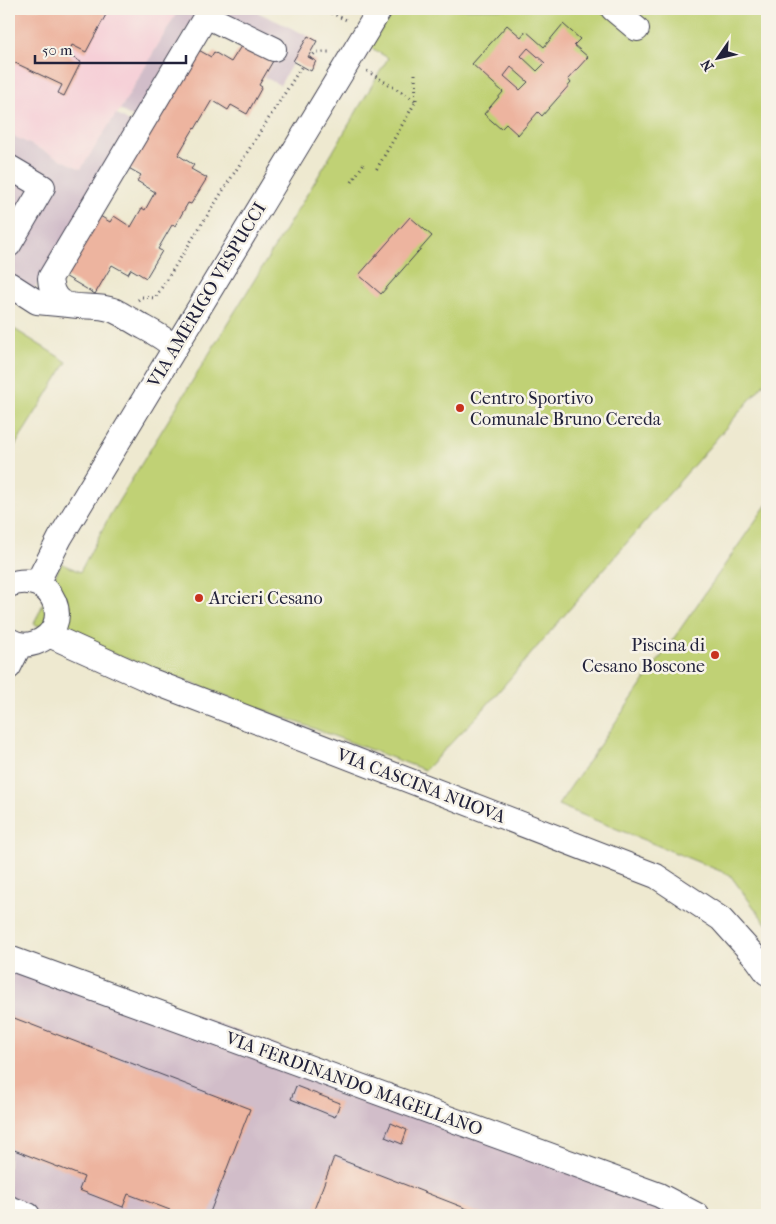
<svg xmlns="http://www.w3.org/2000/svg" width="776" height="1224" viewBox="0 0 776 1224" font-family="'IM FELL French Canon',serif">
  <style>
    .built { fill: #f6cfd7 }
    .industrial { fill: #d1bdc9 }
    .green { fill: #c0d174; stroke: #717a58 }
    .building { fill: #edb49f; fill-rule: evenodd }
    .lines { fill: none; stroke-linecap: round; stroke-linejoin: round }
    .minor-casing { stroke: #414051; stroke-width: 26 }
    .path { stroke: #414051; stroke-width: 3; stroke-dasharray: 1 4; stroke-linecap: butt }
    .minor { stroke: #fff; stroke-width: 24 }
    .poi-dot { fill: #c8321e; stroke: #f7f3e8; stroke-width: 2 }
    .labels { text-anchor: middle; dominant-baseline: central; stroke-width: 5; stroke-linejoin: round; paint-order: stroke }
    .street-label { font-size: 18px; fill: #22223b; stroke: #f7f3e8 }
    .poi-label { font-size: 18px; fill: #22223b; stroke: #f7f3e8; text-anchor: start }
  </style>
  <rect width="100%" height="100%" fill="#f7f3e8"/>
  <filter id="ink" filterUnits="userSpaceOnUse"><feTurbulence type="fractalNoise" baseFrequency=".02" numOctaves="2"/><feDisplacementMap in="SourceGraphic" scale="10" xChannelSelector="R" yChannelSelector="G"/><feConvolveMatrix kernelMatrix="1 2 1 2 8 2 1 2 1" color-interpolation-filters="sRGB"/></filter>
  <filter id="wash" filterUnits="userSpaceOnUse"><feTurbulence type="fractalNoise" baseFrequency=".0096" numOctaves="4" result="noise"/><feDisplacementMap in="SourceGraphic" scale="20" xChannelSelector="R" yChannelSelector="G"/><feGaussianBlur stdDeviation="1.12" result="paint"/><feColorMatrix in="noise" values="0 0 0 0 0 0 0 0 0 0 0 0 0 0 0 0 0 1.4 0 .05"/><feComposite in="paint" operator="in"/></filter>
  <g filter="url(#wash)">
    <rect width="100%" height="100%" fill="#eee9d0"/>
    <path class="built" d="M9,9H179L120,110L81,169L9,134Z"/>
    <path class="industrial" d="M179,9H199L134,118L120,110Z
      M212,9H251L308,36L280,85L264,77L284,43Z
      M116,114L131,123L33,292L9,277V263L53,184L9,156V134L81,169Z
      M9,176L31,189L9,226Z
      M9,946L679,1195L712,1215H9Z"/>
    <path class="green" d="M394,9H767V380L481,712L425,770L34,624L61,563L80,572L110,515L325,165L388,58L370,47Z
      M11,327L67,362L11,452L9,451V330Z
      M767,504V925L730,875L558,805Z"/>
    <g id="blocks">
      <path class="building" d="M9,9H109L86,52L72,45L68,55L81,62L64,96L58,93L62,85L9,60Z
        M563,24L580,39L574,45L588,57L568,79L571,83L542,116L538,112L518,135L506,124L501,129L484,114L503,92L472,64L507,25L521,37L526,31L544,47ZM528,48L545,63L537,71L521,56ZM511,67L528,82L520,90L504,76Z
        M308,36L317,41L308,57L316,61L311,71L293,61Z
        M243,43L273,61L259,85L262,87L247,114L231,105L228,110L212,100L195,129L194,128L178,155L194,165L191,169L207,178L191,204L188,203L175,226L172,225L158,249L162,251L146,278L131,269L128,274L112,265L95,294L63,275L95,213L110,222L114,216L131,227L142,208L145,210L155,192L137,181L141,175L125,166L163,108L165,109L181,81L195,48L211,57L214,52L231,62Z
        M410,217L432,236L381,294L359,275Z
        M9,1016L250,1109L209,1215H183L128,1194L123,1207L79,1190L84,1177L9,1148Z
        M296,1086L340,1103L335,1117L291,1099Z
        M391,1123L407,1130L402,1144L385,1137Z
        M334,1157L483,1215H312Z"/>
    </g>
  </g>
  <g filter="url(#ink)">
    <use href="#blocks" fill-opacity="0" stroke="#414051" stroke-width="1"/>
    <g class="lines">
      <g class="minor-casing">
        <path id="minor" d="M613,9L637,29
          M9,167L43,187L9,245
          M9,284L37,302L69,305
          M175,348C163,336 148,330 133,321C127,318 120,313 113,310C88,300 53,319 50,278L206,16L274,49
          M37,583L60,538L380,9
          M9,585C53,567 77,628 35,643C26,646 17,645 9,640
          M49,635L149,680L656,876L721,919L757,959L767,973
          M9,667L20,645
          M9,958L659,1195L697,1215
          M9,1208L28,1215"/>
      </g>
      <path class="path" d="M322,9L349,21
        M310,58L316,52H329
        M367,71L416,101L376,170
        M415,74L416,100
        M352,182L364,163
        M138,300L142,297L155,298L302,66"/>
      <use href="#minor" class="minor"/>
    </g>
  </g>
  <g class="poi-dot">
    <circle cx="460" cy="408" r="5"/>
    <circle cx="199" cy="598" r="5"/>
    <circle cx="715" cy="655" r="5"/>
  </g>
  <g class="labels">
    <g class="street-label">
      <text transform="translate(207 295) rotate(-59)">VIA AMERIGO VESPUCCI</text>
      <text transform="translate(421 786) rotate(21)">VIA CASCINA NUOVA</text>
      <text transform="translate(354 1084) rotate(20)">VIA FERDINANDO MAGELLANO</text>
    </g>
    <g class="poi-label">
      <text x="470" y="398">Centro Sportivo<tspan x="470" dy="21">Comunale Bruno Cereda</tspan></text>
      <text x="209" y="598">Arcieri Cesano</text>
      <text x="705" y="645" text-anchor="end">Piscina di<tspan x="705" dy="21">Cesano Boscone</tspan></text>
    </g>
  </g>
  <rect width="776" height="1224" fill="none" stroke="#f7f3e8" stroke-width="30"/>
  <g transform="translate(718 58) rotate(236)" stroke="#f7f3e8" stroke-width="4" paint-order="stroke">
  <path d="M0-4L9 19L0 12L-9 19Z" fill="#22223b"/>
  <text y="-8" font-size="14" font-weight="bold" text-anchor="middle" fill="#22223b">N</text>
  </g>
  <path d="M35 55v8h151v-8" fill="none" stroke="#22223b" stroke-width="2.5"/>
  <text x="42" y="55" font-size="15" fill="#22223b" stroke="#f7f3e8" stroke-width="4" paint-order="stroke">50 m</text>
</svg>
